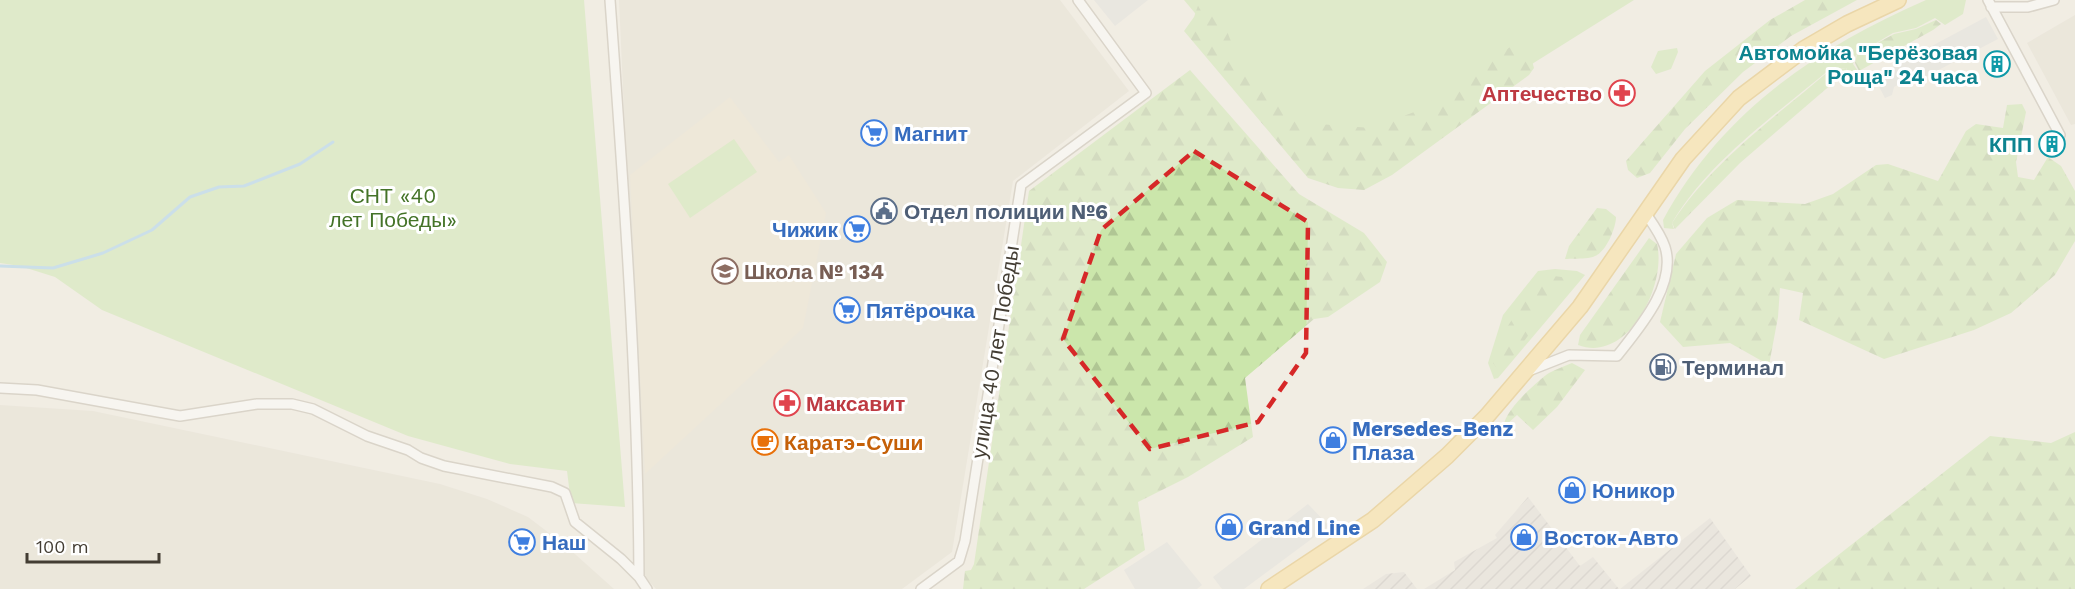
<svg xmlns="http://www.w3.org/2000/svg" width="2075" height="589" viewBox="0 0 2075 589" font-family="'Work Sans',sans-serif">
  <style>
    .residential { fill: #e5dfd1 }
    .industrial { fill: url(#industrial-furrows) }
    .education { fill: #eae2cc }
    .green { fill: #cbe6ab }
    .forest { fill: url(#forest-firs) }
    .parking { fill: #e1dfdb }
    .lines { fill: none; stroke-linecap: round; stroke-linejoin: round }
    .stream { stroke: #9eceef; stroke-width: 3 }
    .street-casing { stroke: #bfb7a9; stroke-width: 12 }
    .primary-casing { stroke: #e2ba60; stroke-width: 18 }
    .street { stroke: #fff; stroke-width: 9 }
    .primary { stroke: #fdde90; stroke-width: 15 }
    .marked { fill: none; stroke: #d62828; stroke-width: 4.5; stroke-dasharray: 12 8; stroke-linejoin: round }
    .labels { text-anchor: middle; dominant-baseline: central; stroke-width: 6; stroke-linejoin: round; paint-order: stroke }
    .culture-label { font-size: 21px; font-weight: bold; fill: #0d838f; stroke: #fff; text-anchor: end }
    .health-label { font-size: 21px; font-weight: bold; fill: #be3a42; stroke: #fff; text-anchor: end }
    .shop-label { font-size: 21px; font-weight: bold; fill: #366cbe; stroke: #fff; text-anchor: start }
    .park-label { font-size: 21px; fill: #447328; stroke: #fff }
    .service-label { font-size: 21px; font-weight: bold; fill: #4e5e75; stroke: #fff; text-anchor: start }
    .education-label { font-size: 21px; font-weight: bold; fill: #785e54; stroke: #fff; text-anchor: start }
    .street-label { font-size: 21px; fill: #433d33; stroke: #fff }
    .food-label { font-size: 21px; font-weight: bold; fill: #c56008; stroke: #fff; text-anchor: start }
  </style>
  <defs>
    <pattern id="industrial-furrows" width="10" height="10" patternUnits="userSpaceOnUse" patternTransform="scale(1.5)"><rect width="10" height="10" fill="#e3ded8"/><path d="M-1 1l2-2M0 10L10 0M9 11l2-2" fill="none" stroke="#c4bfba"/></pattern>
    <pattern id="forest-firs" width="22" height="20" patternUnits="userSpaceOnUse" patternTransform="scale(1.5)"><rect width="22" height="20" fill="#cbe6ab"/><path d="M5 1l3.5 6h-7zM16 11l3.5 6h-7z" fill="#b0c694"/></pattern>
  </defs>
  <rect width="100%" height="100%" fill="#f1ede3"/>
  <path class="residential" d="M619,0H1060L1129,91L1013,181L952,552L902,589H656L645,577Z
    M2075,15V124L2071,125L2027,43Z
    M0,405L93,411L440,484L487,499L528,517L566,546L614,589H0Z"/>
  <path class="industrial" d="M1528,497L1580,566L1593,557L1619,589H1424L1455,570L1454,562L1497,538L1495,535Z
    M1710,518L1751,576L1735,589H1620Z
    M1404,572L1417,589H1363L1386,574Z"/>
  <path class="education" d="M730,97L779,162L789,155L826,213L803,328L645,474L630,175Z"/>
  <path class="green" d="M0,0H584L625,507L571,503L567,471L510,464L408,436L102,310L55,277L20,266L0,263Z
    M1184,0H1634L1339,185Z
    M1926,0H1966L1963,14L1945,25L1935,18L1916,28L1893,33L1856,55L1853,64L1858,71L1850,75L1846,68L1829,70C1774,116 1709,161 1672,223L1674,229L1664,228L1663,220C1721,113 1816,48 1926,0Z
    M1677,48L1678,52L1671,69L1656,74L1651,67L1658,51Z
    M734,139L757,172L690,218L668,184Z
    M1555,269L1577,271L1585,275L1498,378L1494,379L1488,363L1503,315L1538,271Z"/>
  <path class="forest" d="M1200,0H1219L1218,8L1239,62L1267,92L1319,124L1371,128L1417,111L1513,45L1529,49L1534,68L1529,75L1392,175L1364,190L1338,188L1308,178L1184,31L1194,17Z
    M1805,0H1857L1791,36L1743,72L1685,129L1650,173L1637,178L1628,170L1626,161L1705,71L1770,20Z
    M1936,20L1941,24L1933,30L1859,71L1855,63L1857,54L1894,34L1916,29Z
    M1846,68L1849,75L1833,83L1740,163L1675,229L1672,223C1712,162 1774,118 1829,71Z
    M1190,70L1299,194L1364,233L1387,262L1380,282L1328,317L1314,319L1245,378L1253,437L1188,477L1138,502L1145,550L1084,589H963L965,571L971,570L974,564L1029,191Z
    M2022,104L2026,112L2016,162L2018,177L2034,180L2048,157L2061,166L2075,191V241L2055,275L2011,313L1974,330L1884,359L1799,320L1803,293L1780,288L1778,317L1769,365L1730,343L1683,347L1660,322L1676,254L1707,218L1737,200L1805,204L1833,194L1876,165L1888,164L1938,181L1966,131L1976,124L2003,128L2007,105Z
    M1597,208L1606,209L1616,217C1616,228 1606,252 1595,256C1587,260 1573,258 1565,259L1569,246Z
    M1649,238L1657,244C1667,285 1628,364 1578,345L1580,335Z
    M1554,276L1569,278L1515,354L1499,371L1493,363L1501,336L1534,287Z
    M1572,363L1585,370L1557,407L1533,430L1517,415L1504,427C1502,413 1537,381 1549,373C1556,369 1565,366 1572,363Z
    M2075,432V589H1795L1990,436L2051,443Z"/>
  <path class="parking" d="M1094,0H1148L1115,26Z
    M1986,17L1998,39L1925,77L1917,74L1894,87L1892,95L1885,98L1874,77Z
    M1308,504L1329,526L1244,589H1222L1213,577Z
    M1167,542L1202,585L1197,589H1135L1124,570Z"/>
  <g class="lines">
    <path class="stream" d="M0,266L53,268L103,253L152,230L190,197L219,187L244,186L300,164L333,142"/>
    <g class="street-casing">
      <path id="street" d="M610,0C624,192 638,385 639,577L647,589
        M1988,0L2060,135
        M1991,7H2028L2054,0
        M1531,370L1569,355L1617,356C1639,328 1677,285 1665,247C1661,235 1653,224 1646,214
        M0,388L37,390L180,416L257,404H292L313,409L367,436L408,450L421,458L444,466L552,487L565,493L575,522L621,559L639,577
        M921,589L959,561L965,541L1021,185L1146,93L1078,0"/>
    </g>
    <g class="primary-casing">
      <path id="primary" d="M1269,589L1373,520L1447,456L1487,416L1580,307L1683,159L1739,98L1804,49L1847,24L1898,0"/>
    </g>
    <use href="#street" class="street"/>
    <use href="#primary" class="primary"/>
  </g>
  <path d="M0 0H2075V589H0ZM1194,151L1308,222L1306,353L1258,422L1150,449L1063,339L1101,230Z" fill="#f1ede3" fill-opacity=".55" fill-rule="evenodd"/>
  <path class="marked" d="M1194,151L1308,222L1306,353L1258,422L1150,449L1063,339L1101,230Z"/>
  <defs>
    <g id="building-ring" transform="scale(1.35)"><circle r="9.5" fill="#fff" stroke="#0f9aa8" stroke-width="1.5"/><path d="M-4-6H4V6H1V3H-1V6H-4ZM-2.5-4.3h1.7v1.8h-1.7ZM.8-4.3h1.7v1.8H.8ZM-2.5-1h1.7V.8h-1.7ZM.8-1h1.7V.8H.8Z" fill="#0f9aa8"/></g>
    <g id="pharmacy-ring" transform="scale(1.35)"><circle r="9.5" fill="#fff" stroke="#e0444e" stroke-width="1.5"/><path d="M-2-6h4v4h4v4h-4v4h-4v-4h-4v-4h4Z" fill="#e0444e"/></g>
    <g id="supermarket-ring" transform="scale(1.35)"><circle r="9.5" fill="#fff" stroke="#3f7fe0" stroke-width="1.5"/><path d="M-6-5.5h2.5l.6 2H6L4.5 2H-2.5L-4.4-4H-6ZM-1.5 3.2a1.3 1.3 0 1 0 .1 0ZM3 3.2a1.3 1.3 0 1 0 .1 0Z" fill="#3f7fe0"/></g>
    <g id="civic-ring" transform="scale(1.35)"><circle r="9.5" fill="#fff" stroke="#5c6f8a" stroke-width="1.5"/><path d="M-.6-6.5H3V-4.5H.6V-3L4-1V1h2V6H-6V1h2V-1L-.6-3ZM-1.2 2.5V6h2.4V2.5Z" fill="#5c6f8a"/></g>
    <g id="school-ring" transform="scale(1.35)"><circle r="9.5" fill="#fff" stroke="#8d6e63" stroke-width="1.5"/><path d="M0-5L7-2L0 1L-7-2ZM-4 1L0 2.5L4 1V4Q0 6-4 4Z" fill="#8d6e63"/></g>
    <g id="fuel-ring" transform="scale(1.35)"><circle r="9.5" fill="#fff" stroke="#5c6f8a" stroke-width="1.5"/><path d="M-5.5-6h7V0h2V4h1.3V-2.5L3-4.5l.8-.8L6-3V5H2.5V1h-1V6h-7ZM-4.2-4.7v3.2H.2V-4.7Z" fill="#5c6f8a"/></g>
    <g id="shop-ring" transform="scale(1.35)"><circle r="9.5" fill="#fff" stroke="#3f7fe0" stroke-width="1.5"/><path d="M-5-2.5h2.3a2.7 3.5 0 0 1 5.4 0H5L5.5 6h-11ZM-1.5-2.5h3a1.5 2.3 0 0 0-3 0Z" fill="#3f7fe0"/></g>
    <g id="cafe-ring" transform="scale(1.35)"><circle r="9.5" fill="#fff" stroke="#e8710a" stroke-width="1.5"/><path d="M-5.5-4.5H6V0H3Q3 3.5 0 3.5H-2.5Q-5.5 3.5-5.5 0ZM3-3.2v2h1.7v-2ZM-6 4.5H4V6H-6Z" fill="#e8710a"/></g>
  </defs>
  <g fill-rule="evenodd">
    <use href="#building-ring" x="1997" y="64"/>
    <use href="#pharmacy-ring" x="1622" y="93"/>
    <use href="#supermarket-ring" x="874" y="133"/>
    <use href="#building-ring" x="2052" y="144"/>
    <use href="#civic-ring" x="884" y="211"/>
    <use href="#supermarket-ring" x="857" y="229"/>
    <use href="#school-ring" x="725" y="271"/>
    <use href="#supermarket-ring" x="847" y="310"/>
    <use href="#fuel-ring" x="1663" y="367"/>
    <use href="#pharmacy-ring" x="787" y="403"/>
    <use href="#shop-ring" x="1333" y="440"/>
    <use href="#cafe-ring" x="765" y="442"/>
    <use href="#shop-ring" x="1572" y="490"/>
    <use href="#shop-ring" x="1229" y="527"/>
    <use href="#shop-ring" x="1524" y="537"/>
    <use href="#supermarket-ring" x="522" y="542"/>
  </g>
  <g class="labels">
    <g class="culture-label">
      <text x="1978" y="52">Автомойка "Берёзовая<tspan x="1978" dy="24">Роща" 24 часа</tspan></text>
      <text x="2032" y="144">КПП</text>
    </g>
    <g class="health-label">
      <text x="1602" y="93">Аптечество</text>
      <text x="806" y="403" text-anchor="start">Максавит</text>
    </g>
    <g class="shop-label">
      <text x="894" y="133">Магнит</text>
      <text x="838" y="229" text-anchor="end">Чижик</text>
      <text x="866" y="310">Пятёрочка</text>
      <text x="1352" y="428">Mersedes-Benz<tspan x="1352" dy="24">Плаза</tspan></text>
      <text x="1592" y="490">Юникор</text>
      <text x="1248" y="527">Grand Line</text>
      <text x="1544" y="537">Восток-Авто</text>
      <text x="542" y="542">Наш</text>
    </g>
    <g class="park-label">
      <text x="393" y="195">СНТ «40<tspan x="393" dy="24">лет Победы»</tspan></text>
    </g>
    <g class="service-label">
      <text x="904" y="211">Отдел полиции №6</text>
      <text x="1682" y="367">Терминал</text>
    </g>
    <g class="education-label">
      <text x="744" y="271">Школа № 134</text>
    </g>
    <g class="street-label">
      <text transform="translate(995 352) rotate(-81)">улица 40 лет Победы</text>
    </g>
    <g class="food-label">
      <text x="784" y="442">Каратэ-Суши</text>
    </g>
  </g>
  <path d="M27 553v9h132v-9" fill="none" stroke="#433d33" stroke-width="3"/>
  <text x="36" y="553" font-size="18" fill="#433d33" stroke="#ffffff" stroke-width="4.5" paint-order="stroke">100 m</text>
</svg>
